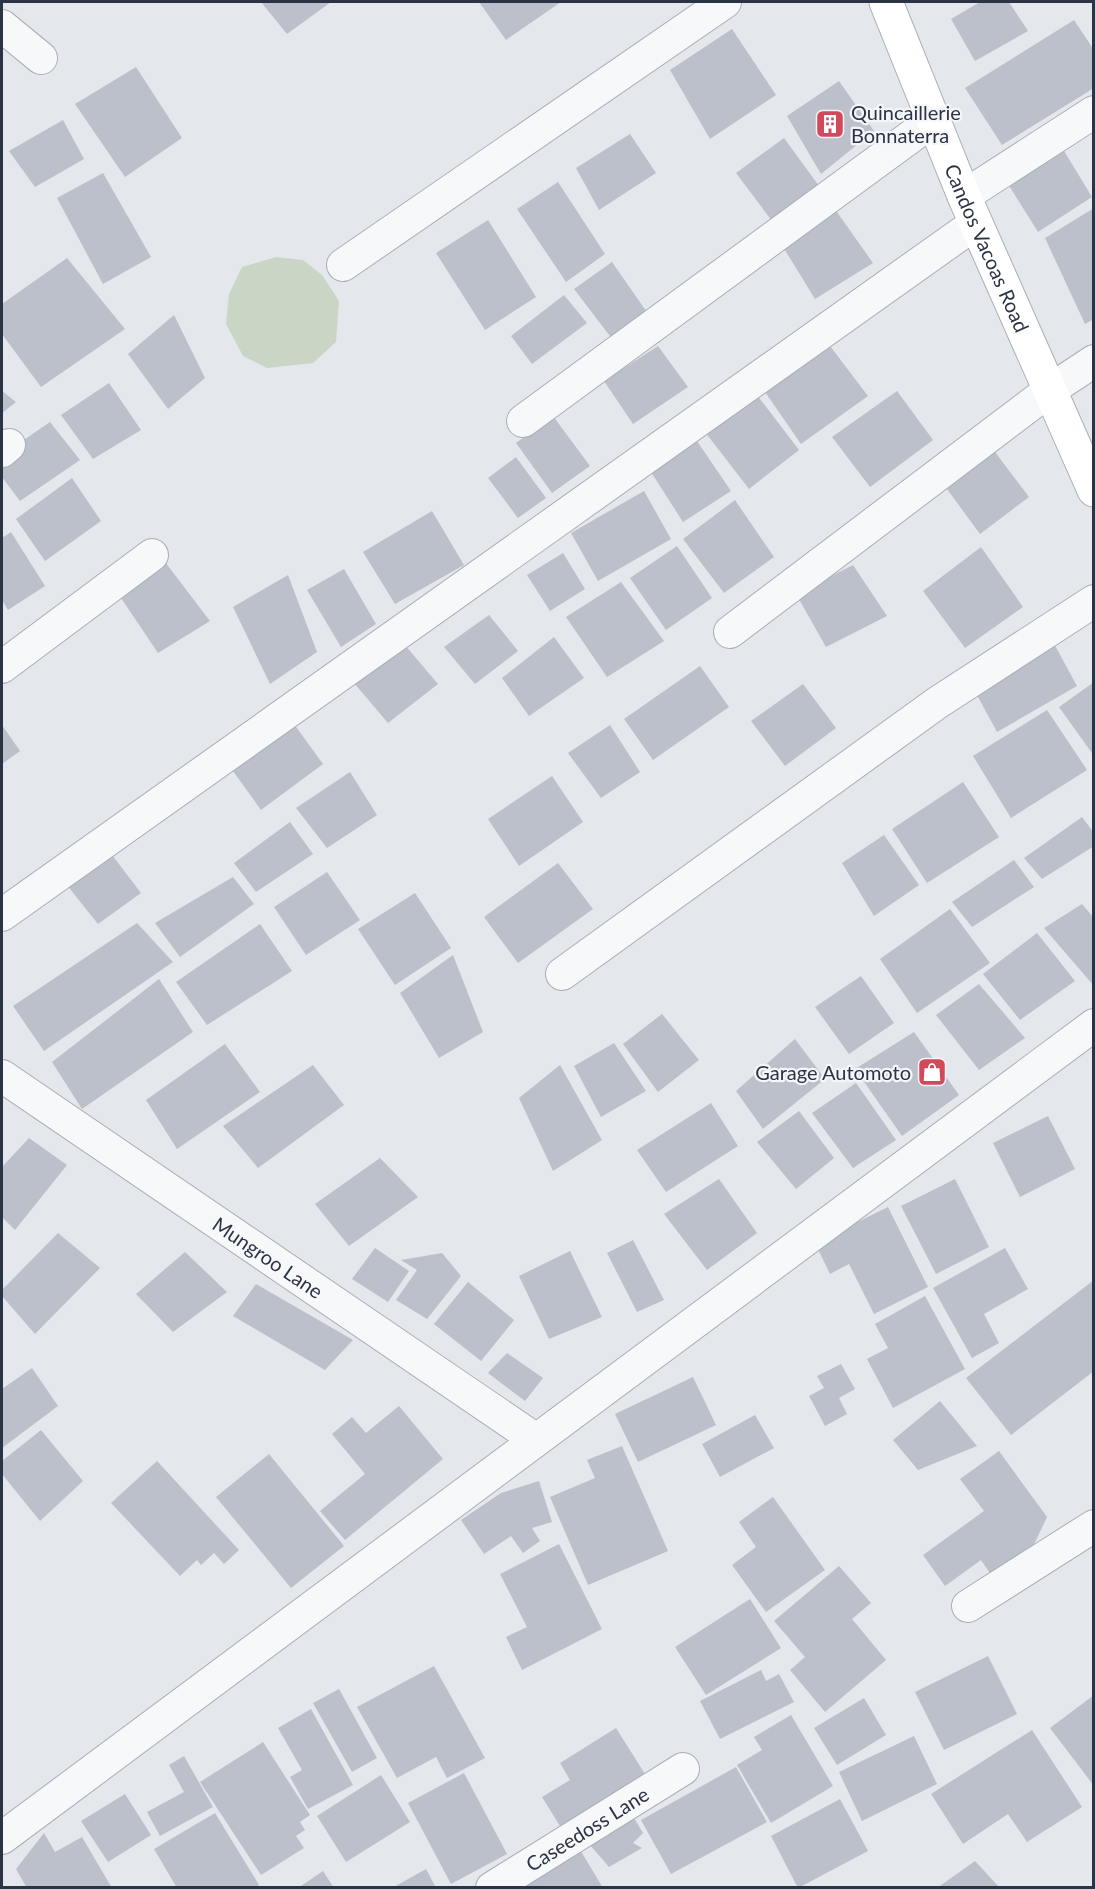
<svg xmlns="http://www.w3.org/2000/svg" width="1095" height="1889" viewBox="0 0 1095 1889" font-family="Lato,sans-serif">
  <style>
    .green { fill: #c9d6c5 }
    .building { fill: #bbc0ca }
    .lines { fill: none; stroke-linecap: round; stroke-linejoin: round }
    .street-casing { stroke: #a9aeb7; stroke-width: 34 }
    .secondary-casing { stroke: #a9aeb7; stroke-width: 35 }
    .street { stroke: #f7f8fa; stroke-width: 32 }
    .secondary { stroke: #fff; stroke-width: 33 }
    .labels { text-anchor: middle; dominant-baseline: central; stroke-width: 4.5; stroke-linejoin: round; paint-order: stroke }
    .poi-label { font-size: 20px; fill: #2b3445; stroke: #f4f6f9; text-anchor: start }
    .street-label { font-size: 20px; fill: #2b3445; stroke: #f4f6f9 }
  </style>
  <rect width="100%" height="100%" fill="#e4e7ec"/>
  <path class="green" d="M276,257L303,260L322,275L339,301L336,342L313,363L267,368L243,356L226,324L229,294L242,267Z"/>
  <path class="building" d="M261,2H331L287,34Z
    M479,2H561L506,40Z
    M980,2H1009L1028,31L975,61L951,19Z
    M1074,20L1094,50V88L1002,145L965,88Z
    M732,29L776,95L710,139L670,70Z
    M136,67L182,138L125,177L75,104Z
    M839,81L874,131L821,174L787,116Z
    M63,120L84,159L35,187L9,151Z
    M630,134L656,173L599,210L576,168Z
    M784,138L819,186L772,221L736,173Z
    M1058,141L1092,197L1038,232L1003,176Z
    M103,173L151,257L103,284L57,198Z
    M558,182L605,254L566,282L517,209Z
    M832,205L873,263L815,299L780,242Z
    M1094,208V319L1085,324L1045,238Z
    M488,220L536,297L485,330L436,253Z
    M67,258L125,329L41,387L2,334V304Z
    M612,262L651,318L616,344L574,289Z
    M564,295L587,323L532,364L511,336Z
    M174,315L205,378L168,409L128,354Z
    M658,346L688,387L633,424L604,381Z
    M830,346L868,396L801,444L765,392Z
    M109,383L141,430L93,459L61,415Z
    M2,391L16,402L2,413Z
    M897,391L933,440L870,487L832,437Z
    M757,395L799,450L749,489L705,432Z
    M553,416L590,466L552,493L516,443Z
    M50,422L80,460L20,501L2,477V455Z
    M697,441L731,491L683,522L651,472Z
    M992,448L1029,497L980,534L944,485Z
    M516,457L546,498L518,518L488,478Z
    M72,478L101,521L45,561L16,519Z
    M644,491L671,539L598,581L571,533Z
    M735,500L774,557L724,593L683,539Z
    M432,511L464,565L395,604L363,552Z
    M11,532L45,586L8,610L2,600V538Z
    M677,546L712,598L666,630L630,578Z
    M981,547L1023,607L965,648L923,591Z
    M563,553L585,589L550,611L527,575Z
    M162,558L210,621L158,653L117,592Z
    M853,565L887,616L826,647L796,594Z
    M344,569L376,624L341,647L307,590Z
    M288,575L317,652L270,684L233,607Z
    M621,582L664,641L607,677L566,617Z
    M489,615L518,651L475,684L444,647Z
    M554,637L584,678L529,716L502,678Z
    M1052,640L1077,686L997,732L971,684Z
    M404,644L438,684L388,723L354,683Z
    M700,666L729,707L653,760L624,719Z
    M1094,682V756L1059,707Z
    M803,684L836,728L785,766L751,721Z
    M1047,710L1087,770L1011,818L973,756Z
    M291,720L323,764L261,810L228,764Z
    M2,725L20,751L2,764Z
    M610,725L640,772L601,798L568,753Z
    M350,772L377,815L327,848L296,808Z
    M552,776L583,822L519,866L488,819Z
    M963,782L999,837L927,883L892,829Z
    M1082,817L1094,833V846L1042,879L1024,858Z
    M290,822L313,854L256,892L234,863Z
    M884,835L919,885L874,916L842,863Z
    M109,851L141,893L98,924L66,884Z
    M1014,860L1034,887L972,927L952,902Z
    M558,863L593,909L518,963L484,917Z
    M327,872L360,920L306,955L274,907Z
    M233,877L254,904L180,957L155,923Z
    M415,893L451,948L395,985L358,929Z
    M1082,904L1094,918V986L1044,928Z
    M950,909L990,963L917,1013L880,959Z
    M137,923L173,962L44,1051L13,1006Z
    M260,924L292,971L207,1025L176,982Z
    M1037,933L1075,981L1020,1020L983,974Z
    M453,955L483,1032L439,1058L400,993Z
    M861,976L894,1023L849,1054L815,1007Z
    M159,979L193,1032L82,1109L52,1062Z
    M979,984L1025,1038L979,1070L936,1015Z
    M662,1014L699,1060L658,1092L623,1044Z
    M914,1032L959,1095L902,1136L855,1069Z
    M795,1039L825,1079L763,1129L736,1091Z
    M614,1043L646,1091L601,1117L574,1066Z
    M225,1044L260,1092L177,1149L146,1100Z
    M313,1065L344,1105L258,1168L223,1126Z
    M560,1065L602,1140L553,1171L519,1098Z
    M856,1083L896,1140L853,1168L812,1113Z
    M711,1103L738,1146L666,1192L637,1150Z
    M799,1111L834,1158L796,1189L757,1142Z
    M1048,1116L1075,1169L1020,1197L993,1143Z
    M29,1138L67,1165L15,1230L2,1217V1167Z
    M380,1158L418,1197L349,1246L315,1204Z
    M719,1179L757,1233L707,1270L664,1214Z
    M955,1179L989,1247L936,1274L901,1206Z
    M888,1207L928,1287L874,1314L849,1264L830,1274L815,1243Z
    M58,1233L100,1268L35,1334L2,1296V1290Z
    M633,1240L664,1300L637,1312L607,1253Z
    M375,1248L409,1271L388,1302L352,1279Z
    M1005,1248L1028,1289L984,1314L999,1343L972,1358L933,1288Z
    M570,1251L602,1317L549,1339L519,1276Z
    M185,1252L227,1292L173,1332L136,1294Z
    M442,1253L461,1276L427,1319L396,1300L417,1270L401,1260Z
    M1094,1280V1371L1011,1435L966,1378Z
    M468,1282L514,1320L481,1361L434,1324Z
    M256,1284L353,1340L325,1370L233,1316Z
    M925,1296L965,1369L893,1408L867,1359L888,1348L875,1324Z
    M507,1353L543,1378L525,1401L488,1373Z
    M841,1364L855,1389L839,1398L847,1414L825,1426L809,1396L824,1388L817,1376Z
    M32,1368L58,1406L2,1448V1389Z
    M693,1377L716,1425L638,1462L615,1414Z
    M940,1401L977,1446L918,1470L893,1440Z
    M399,1406L443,1459L345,1540L320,1511L365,1474L332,1434L352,1417L366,1433Z
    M755,1415L774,1448L720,1477L702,1444Z
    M41,1430L83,1481L40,1521L2,1474V1461Z
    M622,1446L668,1551L588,1585L550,1497L595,1478L587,1460Z
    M999,1451L1047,1517L1027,1559L996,1582L981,1560L945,1586L923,1555L984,1511L960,1479Z
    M269,1454L344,1546L291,1588L216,1497Z
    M157,1461L239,1550L224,1564L214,1553L201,1565L197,1560L180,1576L111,1503Z
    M539,1481L552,1522L532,1528L540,1541L523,1553L511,1536L484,1554L461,1520L501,1493Z
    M773,1497L825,1570L766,1612L732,1565L756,1547L739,1522Z
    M559,1544L602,1629L522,1670L506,1637L527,1627L500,1574Z
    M839,1566L871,1603L852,1619L886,1660L825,1712L790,1670L805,1657L774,1621Z
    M750,1599L781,1648L706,1695L675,1647Z
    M988,1656L1017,1714L944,1750L915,1692Z
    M434,1666L485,1758L447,1778L436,1757L397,1778L357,1707Z
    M761,1670L766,1681L779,1674L794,1702L720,1739L700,1701Z
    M339,1689L377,1758L352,1772L313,1703Z
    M1094,1695V1786L1050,1728Z
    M864,1698L886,1735L837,1765L814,1728Z
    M311,1709L353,1785L308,1809L290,1777L302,1770L278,1728Z
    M791,1715L833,1786L771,1823L737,1765L762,1750L754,1737Z
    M616,1728L645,1774L560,1826L542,1797L570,1780L560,1763Z
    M1032,1730L1082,1807L1027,1842L1008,1814L963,1844L931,1794Z
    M914,1736L937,1784L862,1821L839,1772Z
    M263,1742L310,1815L300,1822L305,1830L296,1836L304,1848L261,1875L200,1782Z
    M184,1756L213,1807L160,1836L147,1812L184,1792L169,1765Z
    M736,1767L767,1822L671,1874L641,1820Z
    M464,1773L507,1854L451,1884L408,1803Z
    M381,1775L410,1822L346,1862L317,1816Z
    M125,1794L151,1835L108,1862L81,1821Z
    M840,1799L868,1851L798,1888L771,1836Z
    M215,1813L259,1885L255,1888H177L154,1849Z
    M634,1818L643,1833L633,1843L642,1848L609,1867L590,1845Z
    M44,1833L55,1852L82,1837L112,1888H27L16,1869Z
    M579,1848L603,1888H514Z
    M975,1861L1000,1888H937Z
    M426,1869L436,1888H392Z
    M323,1871L334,1888H298Z"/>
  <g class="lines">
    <g class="street-casing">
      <g id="street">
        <path d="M2,26L41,58"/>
        <path d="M964,196L1094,112"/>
        <path d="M343,265L725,2"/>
        <path d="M523,421L935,119"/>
        <path d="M2,451L9,445"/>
        <path d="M730,632L1050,390L1094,361"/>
        <path d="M2,667L152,555"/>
        <path d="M2,915L976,223"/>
        <path d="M562,974L937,703L1094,601"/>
        <path id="s1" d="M2,1076L535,1439"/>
        <path d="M968,1606L1094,1526"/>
        <path d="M2,1838L1094,1025"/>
        <path id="s2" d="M492,1888L683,1769"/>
      </g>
    </g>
    <g class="secondary-casing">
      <g id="secondary">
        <path id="s3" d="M886,2L964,196L1094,490"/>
      </g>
    </g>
    <use href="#street" class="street"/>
    <use href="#secondary" class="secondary"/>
  </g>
  <defs>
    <g id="building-square" transform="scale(1.5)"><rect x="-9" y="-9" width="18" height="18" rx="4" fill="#d1495b" stroke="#f4f6f9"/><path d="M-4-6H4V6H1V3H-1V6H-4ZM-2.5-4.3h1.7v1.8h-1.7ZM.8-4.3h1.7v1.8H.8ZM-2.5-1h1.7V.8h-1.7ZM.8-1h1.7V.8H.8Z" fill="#fff"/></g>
    <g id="shop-square" transform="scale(1.5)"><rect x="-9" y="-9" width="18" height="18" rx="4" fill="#d1495b" stroke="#f4f6f9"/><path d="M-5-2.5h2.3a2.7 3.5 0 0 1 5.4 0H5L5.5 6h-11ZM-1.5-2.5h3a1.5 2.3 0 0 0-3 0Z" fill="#fff"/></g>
  </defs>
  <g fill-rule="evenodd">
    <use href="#building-square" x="830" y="124"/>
    <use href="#shop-square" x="932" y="1072"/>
  </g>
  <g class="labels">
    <g class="poi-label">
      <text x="851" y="112">Quincaillerie<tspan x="851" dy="23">Bonnaterra</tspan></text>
      <text x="911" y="1072" text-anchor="end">Garage Automoto</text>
    </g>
    <g class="street-label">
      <text stroke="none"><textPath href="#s3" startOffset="266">Candos Vacoas Road</textPath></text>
      <text stroke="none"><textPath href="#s1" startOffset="322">Mungroo Lane</textPath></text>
      <text stroke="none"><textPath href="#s2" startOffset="112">Caseedoss Lane</textPath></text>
    </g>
  </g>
  <rect width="1095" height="1889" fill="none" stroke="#2b3445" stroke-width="6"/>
</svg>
